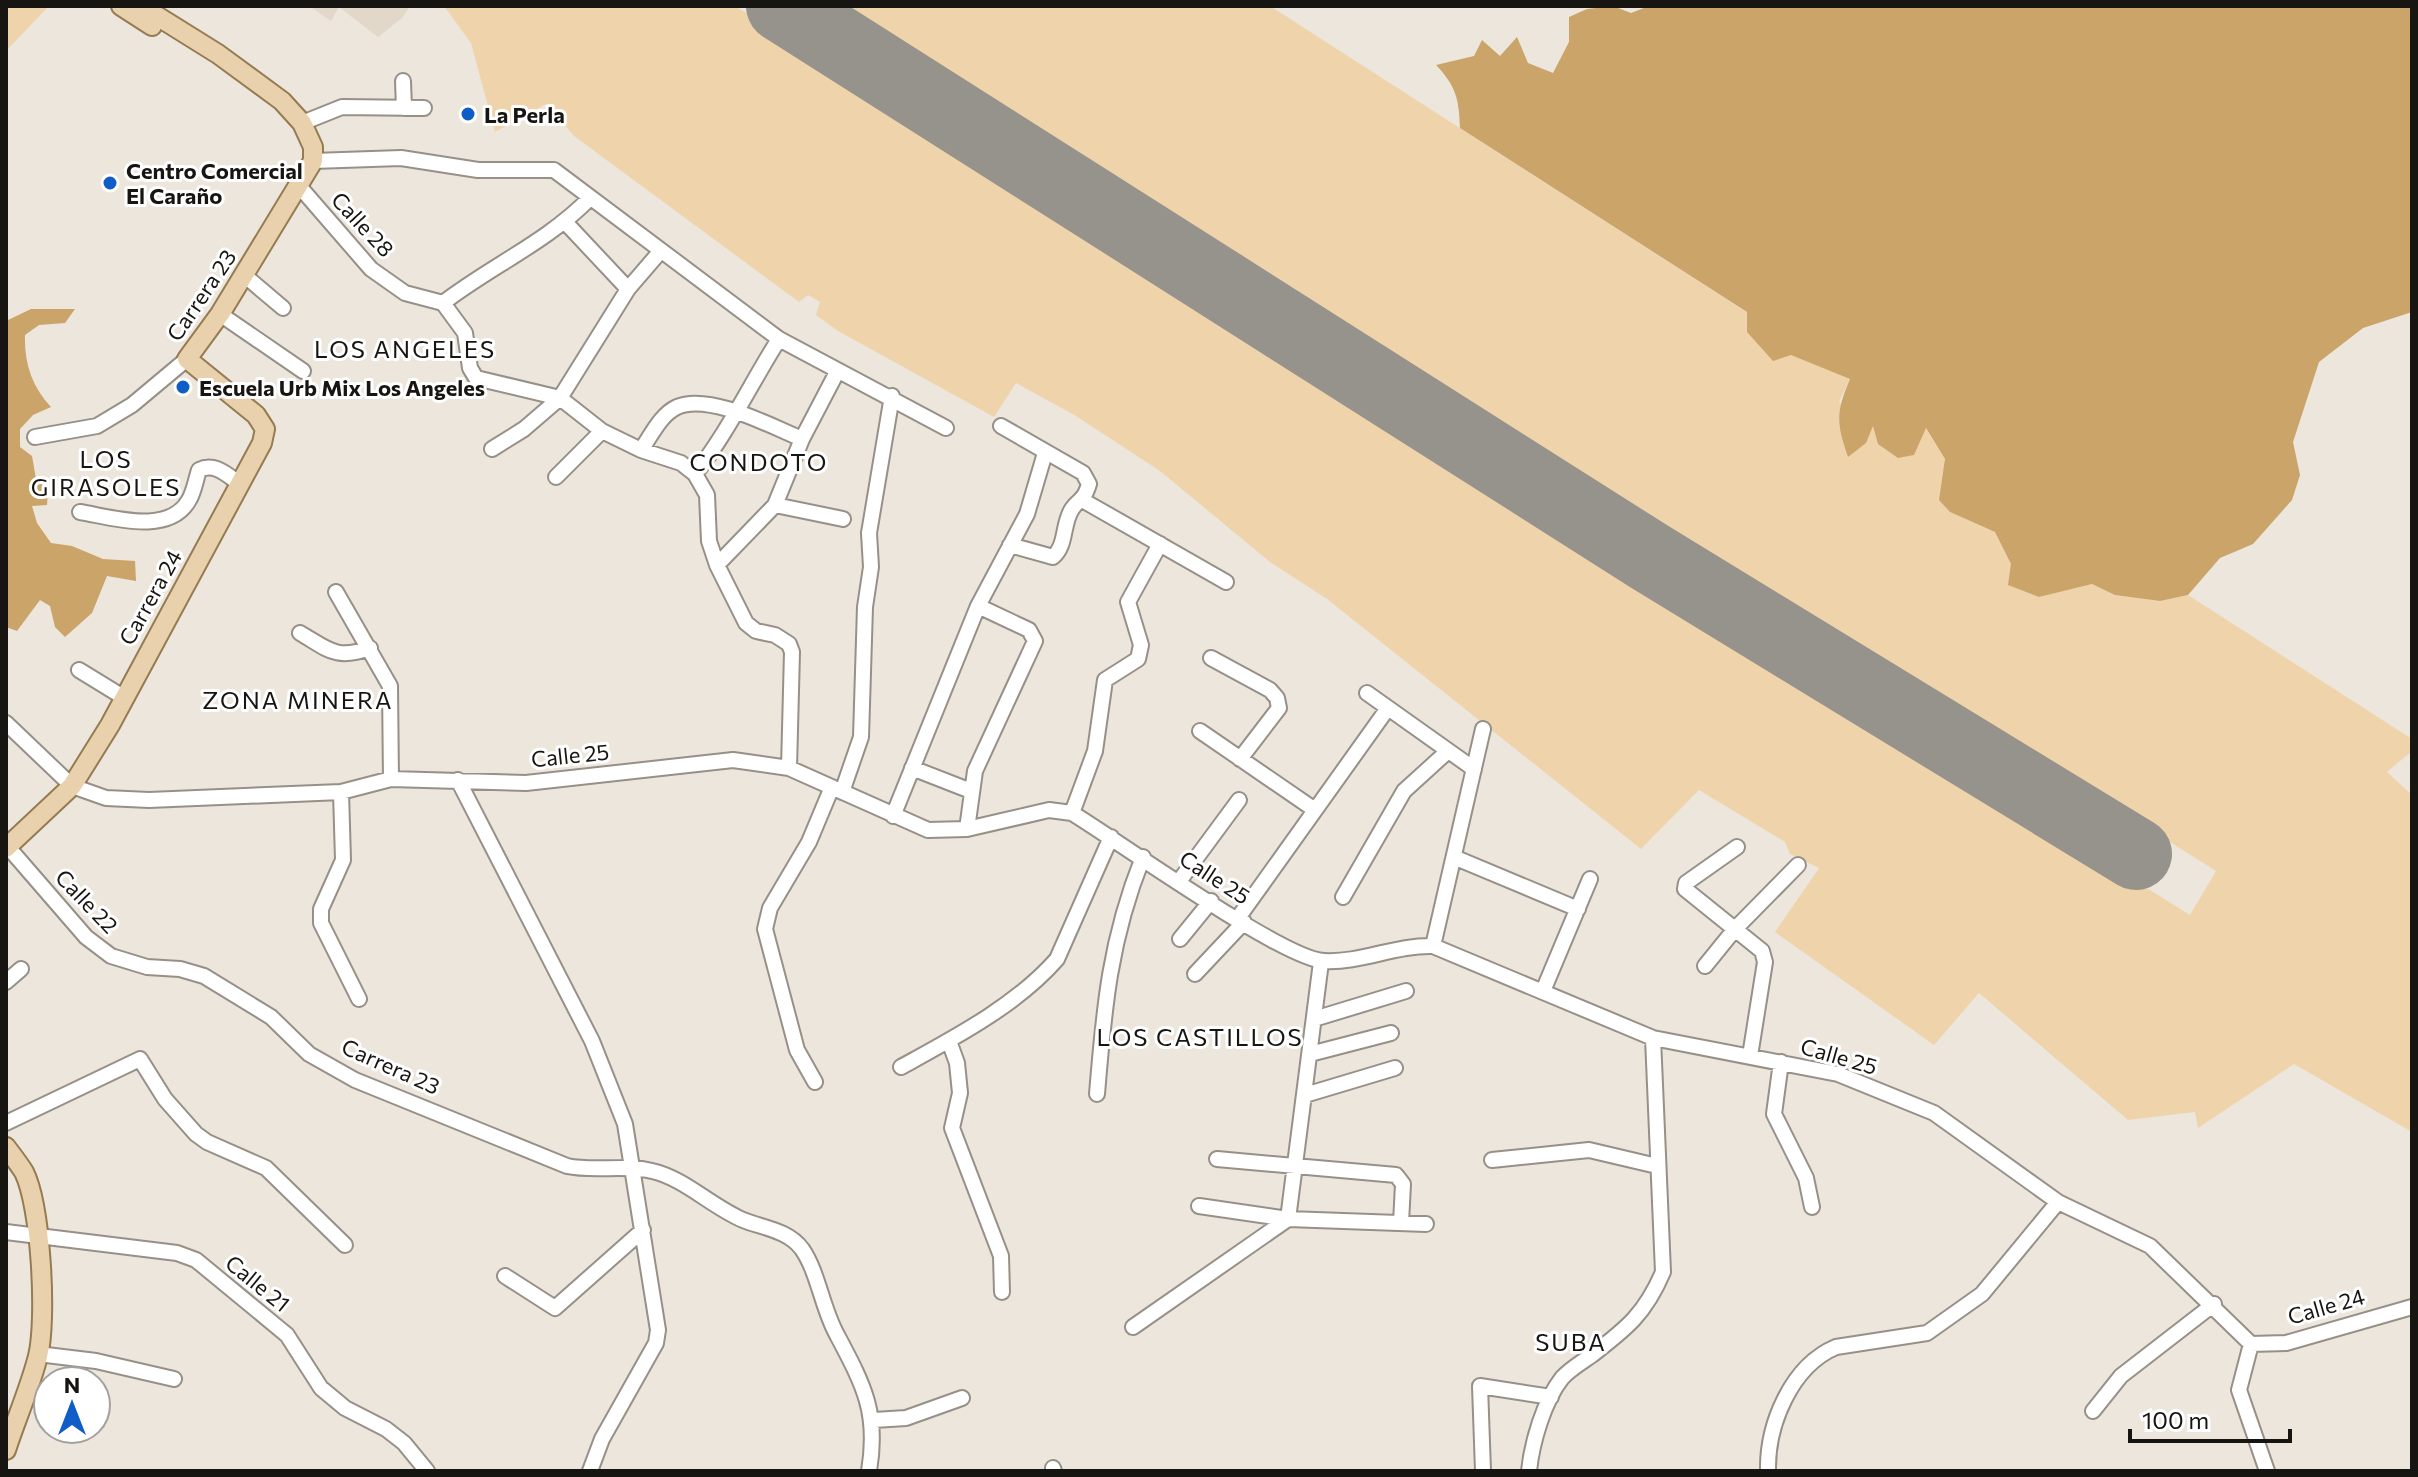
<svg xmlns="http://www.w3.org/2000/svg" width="2418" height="1477" viewBox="0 0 2418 1477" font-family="Commissioner,sans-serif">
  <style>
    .built { fill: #e2d8c9 }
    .green { fill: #efd4ab }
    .forest { fill: #caa469 }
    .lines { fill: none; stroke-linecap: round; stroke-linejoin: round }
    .runway { stroke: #96928c; stroke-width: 72 }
    .minor-casing { stroke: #969088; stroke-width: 18 }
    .major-casing { stroke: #957b52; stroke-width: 22 }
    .minor { stroke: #fff; stroke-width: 14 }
    .major { stroke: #e8d1ac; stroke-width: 18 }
    .poi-dot { fill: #0f5dc7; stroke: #fff; stroke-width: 3 }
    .labels { text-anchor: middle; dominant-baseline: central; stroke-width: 6; stroke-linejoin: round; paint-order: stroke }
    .poi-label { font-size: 22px; font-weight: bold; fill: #171512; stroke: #fff; text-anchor: start }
    .street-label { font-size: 22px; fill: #171512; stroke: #fff }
    .neighbourhood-label { font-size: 24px; letter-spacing: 2px; fill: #171512; stroke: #fff }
  </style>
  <rect width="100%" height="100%" fill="#ece6dd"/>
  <path class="built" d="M309,6H410L402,18L378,37L339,7L331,21Z"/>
  <path class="green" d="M6,6H49L6,51Z
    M444,6H735L2190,915L2216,871L841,6H1270L1748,313L1747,332L1850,379L1839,402L1873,425L1925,427L1945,459L1950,512L1995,532L2011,564L2039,597L2092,584L2116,595L2160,601L2188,595L2412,739V751L2387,772L2412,795V1132L2294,1064L2198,1128L2195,1112L2128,1120L1979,993L1934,1045L1775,932L1819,868L1790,854L1785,842L1699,790L1641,849L1327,599L1270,562L1160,471L1076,416L1016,383L994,417L838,331L816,315L820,302L808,295L799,302L574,136L546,104L495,132L471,43Z"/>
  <path class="forest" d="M1613,6L1631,13L1649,6H2412V312L2363,328L2319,362L2293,442L2300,475L2292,500L2253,544L2220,558L2188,595L2160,601L2115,595L2092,584L2039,597L2008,585L2011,564L1995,532L1950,512L1939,500L1945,459L1926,428L1914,455L1898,458L1878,444L1873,426L1866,443L1848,457C1836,422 1836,412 1850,379L1791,355L1773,361L1747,332V312L1460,128C1459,99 1456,86 1436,65L1474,56L1482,40L1500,56L1517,37L1528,63L1553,73L1569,42V17L1587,9Z
    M31,309H75L65,323L39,325L25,335C24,363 32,387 51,407L33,415L20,429V447L32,456L36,479L48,490L47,505L32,506L37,523L51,543L72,546L103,559L135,561L136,581L107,576L92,613L65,637L55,627L50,606L40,600L17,631L6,627V321Z"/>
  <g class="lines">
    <path class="runway" d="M782,6L1650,557L2136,854"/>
    <g class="minor-casing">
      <path id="minor" d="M403,81L404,108
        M302,123L342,107L424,108
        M313,161L401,158L478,170H554L779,339L946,428
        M299,186L371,269L405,293L443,303
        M566,223L628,289
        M244,275L283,308
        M443,303L465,333L470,368L476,378L560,398L602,431L641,450L681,463L695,474L707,495L709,541L717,565L746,623L756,631L775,635L789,644L792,652L789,768
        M443,303C491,266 547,242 590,198
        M220,314L303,371
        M1001,426L1083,473L1089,484C1083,503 1080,497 1072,509C1062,524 1067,545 1053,557L1010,545
        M35,437L97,426L132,405L187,359
        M492,449L524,429L560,398L628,289L659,253
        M641,450C651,436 660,415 677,407C709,393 771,426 802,439
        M695,474C728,432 750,385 779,339
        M556,477L602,431
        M1084,501L1226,582
        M775,505L843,519
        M80,512C111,517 169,536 189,500C194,492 196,479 199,470C215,462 227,475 240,484
        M717,565L775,505L802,439L837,372
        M336,592L390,686L391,779
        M300,633C329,650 336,660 370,648
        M1211,658L1270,690L1277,698L1279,708L1240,759
        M79,670L123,697
        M1367,693L1474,769
        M6,723L72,786L106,798L149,800L341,792L391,779L526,783L733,760L789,768L928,830L967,829L1049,810L1072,813C1118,841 1283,959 1324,961C1361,963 1395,945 1433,946L1653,1038L1838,1074L1934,1113L2058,1202L2150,1246L2251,1344
        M1200,731L1315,810
        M912,768L971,791
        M458,780L592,1041L625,1124L658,1330L656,1343L602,1439L590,1471
        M341,792L343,860L321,909V923L359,999
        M842,792L861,737L865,607L871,567L869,533L892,396
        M1072,813L1095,751L1105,680L1138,659L1141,645L1128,602L1160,544
        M893,816L978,606L1027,514L1045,453
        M967,829L975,771L1035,641L1029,630L978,606
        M8,847L86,937L111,956L147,967L180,969L204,976L271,1017L309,1054L355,1080L567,1166C595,1172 624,1164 652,1171C684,1178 712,1207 743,1220C763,1228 788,1230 802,1249C818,1272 822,1307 836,1333C863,1384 879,1412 869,1471
        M1737,847L1686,883L1685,889L1762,951L1765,962L1750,1056
        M1456,858L1578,909
        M1180,880L1239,800
        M1343,897L1404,791L1448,751
        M1238,918L1388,708
        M1180,939L1211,901
        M1433,946L1483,729
        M1705,966L1735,929L1798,865
        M1195,974L1244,922
        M6,982L21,969
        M1543,991L1590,879
        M1314,1019L1406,991
        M949,1041L957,1063L960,1093L952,1128L1001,1256L1002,1292
        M1310,1054L1391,1033
        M1781,1062L1774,1114L1806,1178L1812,1207
        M901,1067C954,1038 1017,1005 1057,959L1111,837
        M815,1082L797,1050L765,929L770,908L809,842L832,787
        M1097,1094C1104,1007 1110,939 1143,857
        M1305,1095L1395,1068
        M6,1123L140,1059L165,1099L196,1134L207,1142L266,1168L345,1245
        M1217,1159L1396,1175L1403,1184L1401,1223
        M1492,1160L1589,1150L1657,1166
        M1199,1206L1288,1219L1426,1224
        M6,1232L177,1253L196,1260L287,1335L321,1388L345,1408L386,1429L404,1443L427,1471
        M505,1276L555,1308L643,1230
        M1133,1327L1288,1219L1321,962
        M2251,1344L2286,1343L2412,1307
        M2251,1344L2239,1390L2267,1471
        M38,1354L96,1361L174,1379
        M2093,1411L2121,1376L2214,1304
        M874,1420L906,1418L962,1398
        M1053,1468L1054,1471
        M1483,1471L1480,1386L1551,1397
        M1529,1471C1532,1442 1544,1401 1562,1378C1570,1369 1582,1362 1592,1355C1627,1328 1645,1314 1663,1272L1653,1038
        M1768,1471C1767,1425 1791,1366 1836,1347L1927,1333L1982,1294L2058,1202"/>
    </g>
    <g class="major-casing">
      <path id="major" d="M121,6L152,26
        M6,848L72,786L110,725L262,443L265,429L256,415L187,359L220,314L313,161V147L302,123L282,101L218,54L141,6
        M6,1147C12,1155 19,1164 24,1172C41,1206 47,1319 38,1356C30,1388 16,1419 6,1450"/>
    </g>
    <use href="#minor" class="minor"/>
    <use href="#major" class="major"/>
  </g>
  <g class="poi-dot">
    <circle cx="468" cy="114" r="8"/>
    <circle cx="110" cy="183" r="8"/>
    <circle cx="183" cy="387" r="8"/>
  </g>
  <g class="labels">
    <g class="poi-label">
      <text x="484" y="114">La Perla</text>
      <text x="126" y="170">Centro Comercial<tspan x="126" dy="25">El Caraño</tspan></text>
      <text x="199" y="387">Escuela Urb Mix Los Angeles</text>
    </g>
    <g class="street-label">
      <text transform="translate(363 224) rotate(47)">Calle 28</text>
      <text transform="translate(201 295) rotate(-56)">Carrera 23</text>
      <text transform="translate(150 597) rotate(-61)">Carrera 24</text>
      <text transform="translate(570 755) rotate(-6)">Calle 25</text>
      <text transform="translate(1215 877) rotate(33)">Calle 25</text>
      <text transform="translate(87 901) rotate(46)">Calle 22</text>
      <text transform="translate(1839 1056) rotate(16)">Calle 25</text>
      <text transform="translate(391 1066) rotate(24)">Carrera 23</text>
      <text transform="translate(258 1283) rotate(39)">Calle 21</text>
      <text transform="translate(2326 1306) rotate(-16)">Calle 24</text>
    </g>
    <g class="neighbourhood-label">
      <text x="405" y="348">LOS ANGELES</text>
      <text x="106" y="458">LOS<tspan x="106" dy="28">GIRASOLES</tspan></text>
      <text x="759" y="461">CONDOTO</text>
      <text x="298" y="699">ZONA MINERA</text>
      <text x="1200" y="1036">LOS CASTILLOS</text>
      <text x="1571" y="1341">SUBA</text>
    </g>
  </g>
  <rect width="2418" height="1477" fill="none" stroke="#171512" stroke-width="16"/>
  <g transform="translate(72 1405)"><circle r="38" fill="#ffffff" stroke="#a2a1a0" stroke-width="2"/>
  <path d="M0-6L14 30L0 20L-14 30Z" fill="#0f5dc7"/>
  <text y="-12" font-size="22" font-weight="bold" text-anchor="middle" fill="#171512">N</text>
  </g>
  <path d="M2130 1429v12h160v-12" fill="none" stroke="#171512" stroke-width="4"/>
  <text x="2142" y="1429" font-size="24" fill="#171512" stroke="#ffffff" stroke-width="6" paint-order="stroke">100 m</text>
</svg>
